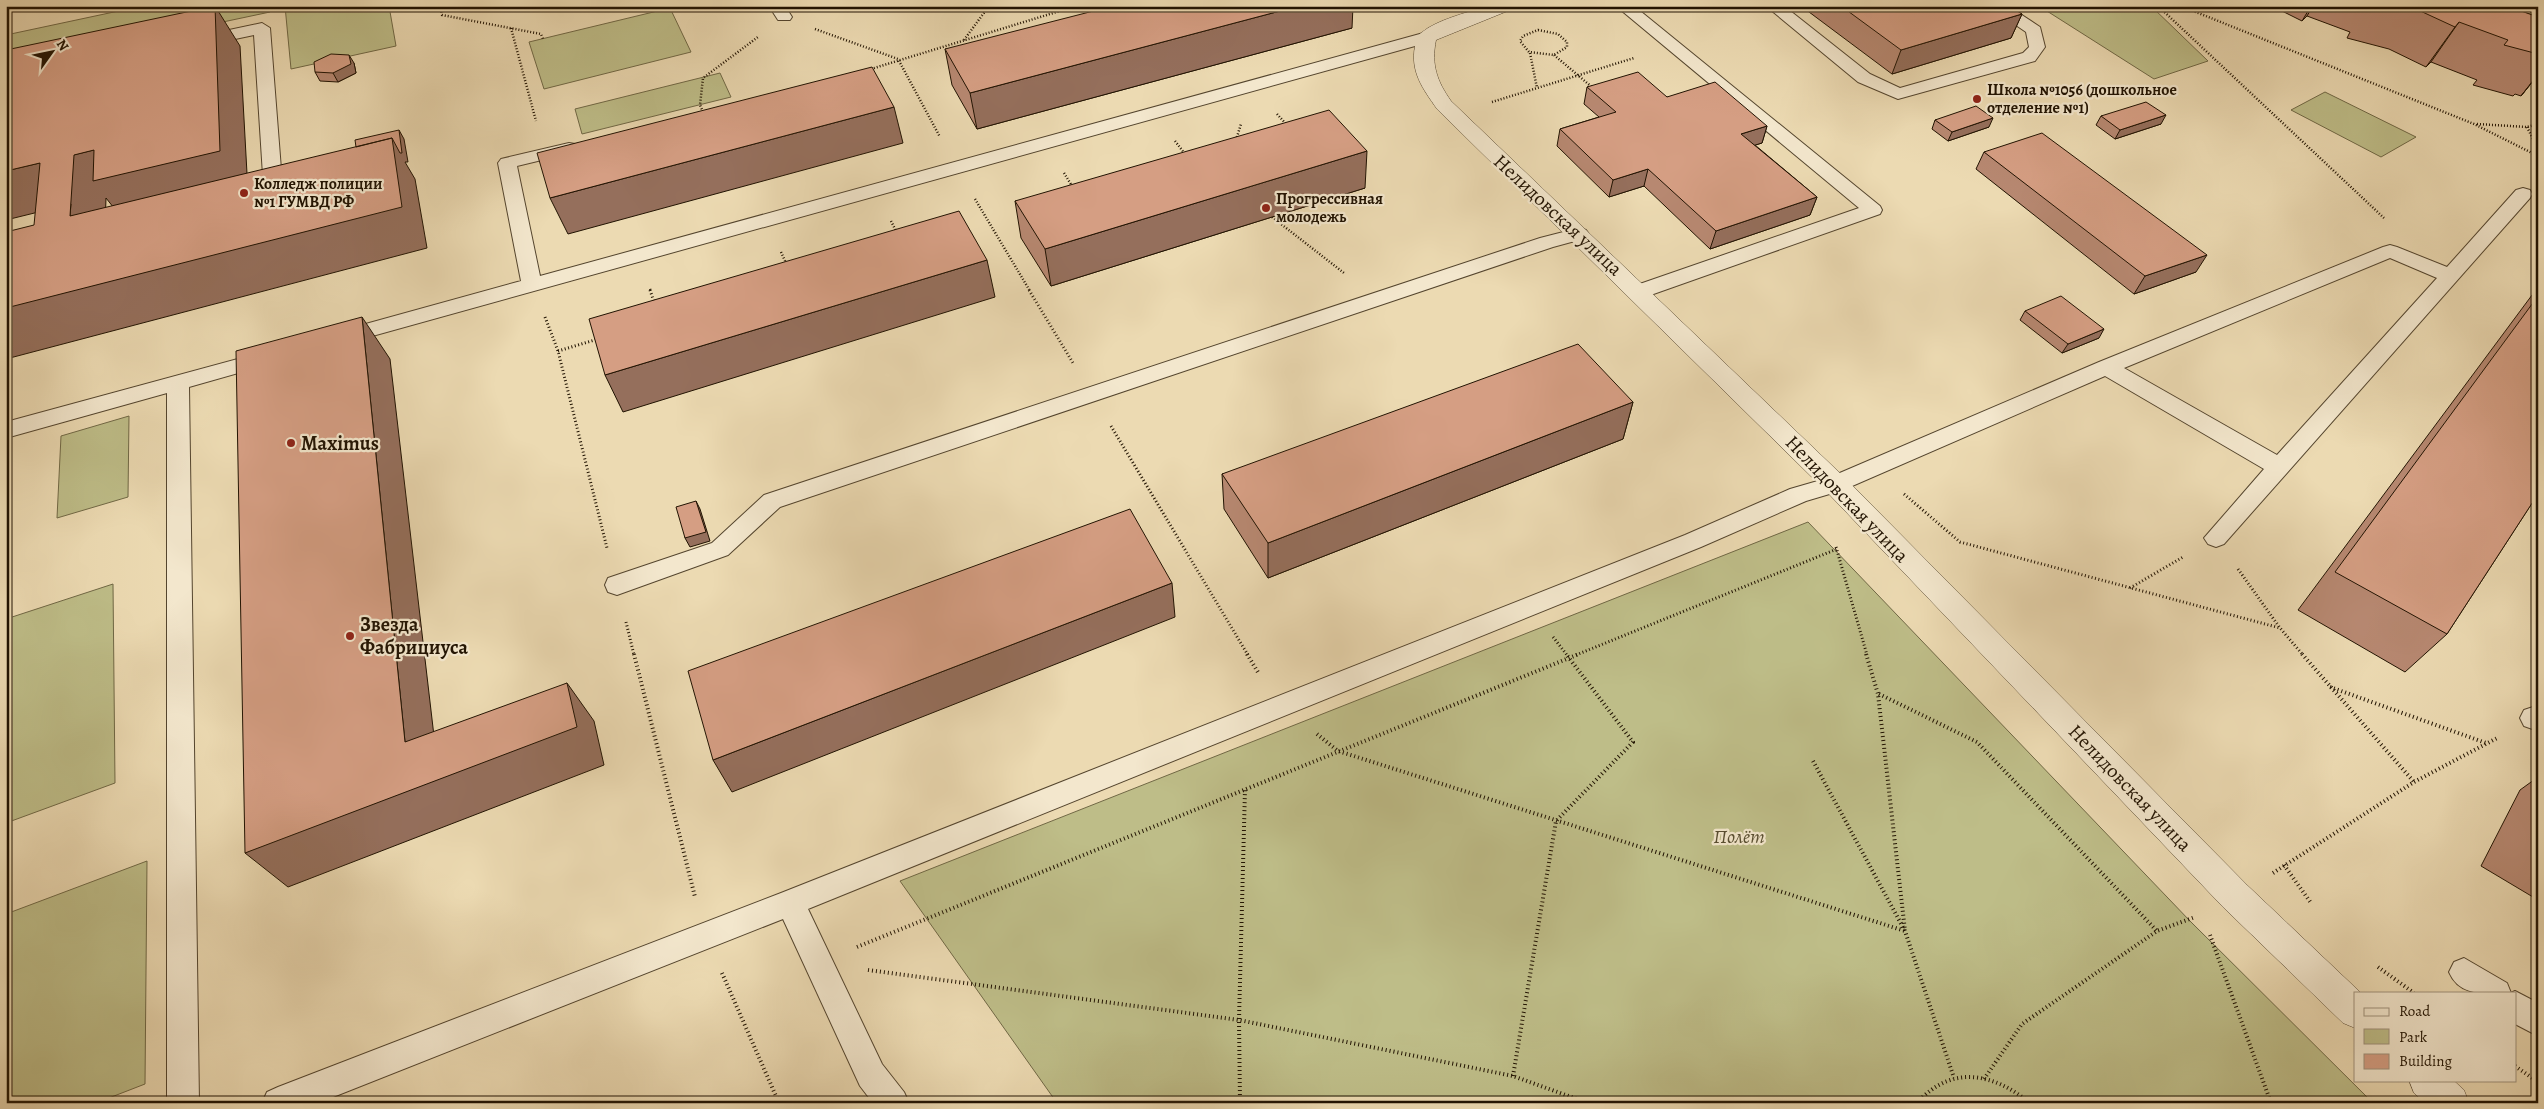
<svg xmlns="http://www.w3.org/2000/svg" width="2544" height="1109" viewBox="0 0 2544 1109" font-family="Alegreya,serif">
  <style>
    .green { fill: #bebd88; stroke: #706845 }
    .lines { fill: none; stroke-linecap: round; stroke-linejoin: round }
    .service-casing { stroke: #54452e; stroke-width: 2 }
    .minor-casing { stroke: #54452e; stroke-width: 1 }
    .path-far2 { stroke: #211302; stroke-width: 2.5; stroke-dasharray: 1 2; stroke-linecap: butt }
    .path-far1 { stroke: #211302; stroke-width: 3; stroke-dasharray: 1 2.5; stroke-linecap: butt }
    .path { stroke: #211302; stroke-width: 4; stroke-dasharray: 1 3; stroke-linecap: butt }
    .service { fill: #f3e7cd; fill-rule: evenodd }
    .minor { fill: #f3e7cd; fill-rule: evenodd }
    .wall { fill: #b78871; stroke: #211302 }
    .shaded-wall { fill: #956f5c; stroke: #211302 }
    .building { fill: #d59e83; stroke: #211302 }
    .poi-dot { fill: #8f2418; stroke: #f3e7cd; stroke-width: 2 }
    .labels { text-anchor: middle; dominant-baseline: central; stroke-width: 4.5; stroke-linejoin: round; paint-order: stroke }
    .far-poi-label { font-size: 16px; font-weight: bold; fill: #211302; stroke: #f3e7cd; text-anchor: start }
    .street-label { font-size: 20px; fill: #211302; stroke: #f3e7cd }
    .poi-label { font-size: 20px; font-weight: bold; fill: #211302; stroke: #f3e7cd; text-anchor: start }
    .park-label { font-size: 20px; font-style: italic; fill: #584e31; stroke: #f3e7cd }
  </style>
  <rect width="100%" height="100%" fill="#ecdab2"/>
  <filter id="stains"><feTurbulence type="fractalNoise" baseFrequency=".004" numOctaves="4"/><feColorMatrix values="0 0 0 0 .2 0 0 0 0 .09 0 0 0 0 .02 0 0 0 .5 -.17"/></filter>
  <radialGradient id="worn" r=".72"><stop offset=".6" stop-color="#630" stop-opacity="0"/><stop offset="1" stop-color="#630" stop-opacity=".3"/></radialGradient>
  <path class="green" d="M142,6H270V12L6,68V35Z
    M285,6H389L396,46L291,69Z
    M2039,6H2151L2208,61L2154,79Z
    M670,8L691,52L544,89L529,42Z
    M720,73L731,97L582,134L575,109Z
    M2325,92L2416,137L2381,157L2291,110Z
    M129,416L128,497L57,518L61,436Z
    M1808,522L2190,921L2373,1103H1057L900,881Z
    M113,584L115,783L6,823V619Z
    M147,861L145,1084L96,1103H6V914Z"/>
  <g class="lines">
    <g class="service-casing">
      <path id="service" d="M769,6H785L792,17L790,20H778Z
        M1616,6H1634L1880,206L1882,210L1880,214L1645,297L1638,299L1631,297L1628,292L1631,287L1859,208Z
        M1766,6H1784L1870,74L1900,88L2023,53L2029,47L2026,32L1988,6H2008L2040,27L2045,47L2035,61L1898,99L1858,82Z
        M262,23L270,28L283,195L281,199L269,202L262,200L260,196L264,191L254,35L202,46L194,41L196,37Z
        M1427,32L1435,37L1433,41L340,345L333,343L330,338L333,333L521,281L498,163L501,159L569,143L575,144L578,148L575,152L517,166L540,276Z
        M2523,188L2530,190L2532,194L2530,198L2224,544L2216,547L2208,544L2204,538L2264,469L2105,376L1843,490L1806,501L1701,547L808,909L882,1064L904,1092L909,1103H873L860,1086L783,919L318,1103H262L267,1092L278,1087L781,893L1685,535L1790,489L1828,478L2099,362L2383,247L2390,245L2397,247L2447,267L2516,190ZM2390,258L2437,278L2277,455L2124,368Z
        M1579,228L1586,230L1589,234L1586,238L1553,247L780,507L728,555L617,595L608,592L605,585L608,578L712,543L764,495L1540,238Z
        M267,351L274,353L278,358L274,363L189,387L199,1103H167V393L6,438V422Z
        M2533,707L2538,709V731L2524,726L2520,718L2524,710Z
        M2464,958L2507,983L2511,993C2487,993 2460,998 2449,972L2454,962Z
        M2515,991L2538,1003V1036L2515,1024V993H2511Z"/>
    </g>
    <g class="minor-casing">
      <path id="minor" d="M1485,6H1512L1510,10L1436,40C1431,65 1437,81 1451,101L1844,477L2247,885L2361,993H2355V1028L2343,1023L2223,907L1826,491L1437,109C1423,89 1410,72 1415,46C1416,42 1417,36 1421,33C1438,19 1465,14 1485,6Z
        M2409,1080H2453L2464,1090L2469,1103H2425L2414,1093Z"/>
    </g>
    <path class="path-far2" d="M440,6L442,15L541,34L543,39
      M2158,6L2384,218
      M2181,6L2474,124L2538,156
      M511,28L536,121
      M815,29L898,59L940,137
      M1538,30L1558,34L1567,42V47L1554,55L1529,52L1520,41L1523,36Z
      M964,40L989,6
      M1530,53L1537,88
      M1554,55L1593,88
      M871,69L1076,6
      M1492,102L1634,58
      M703,112L700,105L703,78L758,37
      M1277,114L1286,124
      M2477,124L2527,127L2538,124
      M2527,127L2538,149
      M1236,140L1241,124
      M1175,141L1185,154
      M1064,173L1072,186
      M975,199L1030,291
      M1272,217L1344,273
      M891,221L897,233
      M781,252L787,265
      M650,289L651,291"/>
    <path class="path-far1" d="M650,290L654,302
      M1029,290L1073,363
      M545,317L558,351L607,548
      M558,351L598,339
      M1111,426L1248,655
      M1904,494L1960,542L2280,628
      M1836,547L1867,655
      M2238,569L2280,628L2303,655
      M2130,588L2183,557
      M626,622L634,655
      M1553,637L1567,655
      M1576,655L1837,549"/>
    <path class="path" d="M634,654L695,897
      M1247,654L1259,674
      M1866,654L1878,694L1905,931
      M2302,654L2414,782
      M2330,687L2486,743
      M1879,694L1977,742L2157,931
      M1317,734L1338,751L1905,931
      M1813,761L1905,931L1954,1078
      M2284,865L2311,903
      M2273,873L2414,782L2499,737
      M2210,935L2271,1103
      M857,947L1579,654
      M2378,967L2414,993
      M868,970L1239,1020L1513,1076L1588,1103
      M722,973L779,1103
      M2515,1066L2538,1082
      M1513,1076L1556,821L1633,742L1566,654
      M1984,1079L2022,1024L2157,931L2195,917
      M1240,1103L1239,1020L1245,789
      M1917,1103C1952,1064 1993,1073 2030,1103"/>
    <use href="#service" class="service"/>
    <use href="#minor" class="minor"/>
  </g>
  <path class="wall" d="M1801,6H2009L2022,14L2011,38L1892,74Z
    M2272,6H2507L2538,17V75L2521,96L2515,94L2513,96L2473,85L2477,80L2431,62L2426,67L2389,49L2347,38L2350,32L2307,16L2302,21Z
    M1352,28L977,129L952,85L945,49Z
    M354,63L356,73L338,82L320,81L315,72Z
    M1587,87L1667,97L1767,126L1762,143L1755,145L1817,197L1810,215L1710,249L1644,186L1609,197L1557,146L1560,129L1599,117L1584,104Z
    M2101,116L2161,124L2115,139L2096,125Z
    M1935,120L1989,127L1948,141L1932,129Z
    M1984,152L2196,272L2134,294L1976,169Z
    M1365,188L1051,286L1021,238L1015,201Z
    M2538,287V494L2447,634L2405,672L2298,610Z
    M2025,311L2099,338L2062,353L2020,320Z
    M1633,402L1623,439L1268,578L1224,509L1222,474Z
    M2538,777V900L2481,866L2520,790Z"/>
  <path class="shaded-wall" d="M215,6L240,46L248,192L125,222L106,198L104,257L70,216L71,204L6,220V171L94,150Z
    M1299,6H1353L1352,28L977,129L970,93Z
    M2311,6H2313L2307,16L2302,21Z
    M2022,14L2011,38L1892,74L1901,50Z
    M2459,22L2431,62L2426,67L2455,27Z
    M349,55L354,63L356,73L338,82L333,73Z
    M2538,74V75L2521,96Z
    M894,107L903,143L568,234L550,198Z
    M2166,115L2161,124L2115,139L2120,130Z
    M1993,118L1989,127L1948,141L1952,132Z
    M1767,126L1762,143L1736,151L1741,134Z
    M399,130L404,139L408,162H405L415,179L427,248L6,359V308L392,138Z
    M1367,151L1365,188L1051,286L1045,249Z
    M1648,169L1644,186L1609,197L1613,180Z
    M1817,197L1810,215L1710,249L1716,231Z
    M2207,255L2196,272L2134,294L2145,276Z
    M987,260L995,297L623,412L605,375Z
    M362,317L390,359L439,779L405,742Z
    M2104,329L2099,338L2062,353L2068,344Z
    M1633,402L1623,439L1268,578V543Z
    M696,501L700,509L710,541L690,547L685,538Z
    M1172,583L1175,617L732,792L713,760Z
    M567,683L594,721L604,765L288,887L245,853Z"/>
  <path class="building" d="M215,6L220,151L93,181L94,150L74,155L70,216L392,138L402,207L6,308V232L34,225L40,163L6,171V50Z
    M1113,6H1299L970,93L945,49Z
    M1841,6H2009L2022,14L1901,50Z
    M2404,6H2507L2538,17V54L2504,45L2508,40L2459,22L2455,27L2416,9Z
    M331,54L349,55L351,64L333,73L315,72L314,62Z
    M872,67L894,107L550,198L537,153Z
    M1638,72L1667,97L1715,82L1767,126L1741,134L1817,197L1716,231L1648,169L1613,180L1560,129L1616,112L1587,87Z
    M2146,102L2166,115L2120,130L2101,116Z
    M1976,106L1993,118L1952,132L1935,120Z
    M1329,110L1367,151L1045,249L1015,201Z
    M399,130L402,153H400L392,138L356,147L355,140Z
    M2042,133L2207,255L2145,276L1984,152Z
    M959,211L987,260L605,375L589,319Z
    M2061,296L2104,329L2068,344L2025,311Z
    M2538,296V494L2447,634L2335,572Z
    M362,317L405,742L567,683L577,727L245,853L236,351Z
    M1578,344L1633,402L1268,543L1222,474Z
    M696,501L706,532L685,538L676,507Z
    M1130,509L1172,583L713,760L688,671Z
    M2538,821V834L2533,831Z"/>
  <g class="poi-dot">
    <circle cx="1977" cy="99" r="5"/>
    <circle cx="244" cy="193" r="5"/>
    <circle cx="1266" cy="208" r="5"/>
    <circle cx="291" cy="443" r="5"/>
    <circle cx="350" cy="636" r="5"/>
  </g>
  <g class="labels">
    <g class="far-poi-label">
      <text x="1987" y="90">Школа №1056 (дошкольное<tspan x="1987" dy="18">отделение №1)</tspan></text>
      <text x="254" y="184">Колледж полиции<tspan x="254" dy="18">№1 ГУМВД РФ</tspan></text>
      <text x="1276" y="199">Прогрессивная<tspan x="1276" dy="18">молодежь</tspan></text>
    </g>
    <g class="street-label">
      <text transform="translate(1558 215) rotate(43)">Нелидовская улица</text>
      <text transform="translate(1847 499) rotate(46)">Нелидовская улица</text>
      <text transform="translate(2130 788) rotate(46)">Нелидовская улица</text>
    </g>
    <g class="poi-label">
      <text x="301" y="443">Maximus</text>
      <text x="360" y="624">Звезда<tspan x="360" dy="23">Фабрициуса</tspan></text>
    </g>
    <g class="park-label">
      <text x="1739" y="836">Полёт</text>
    </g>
  </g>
  <rect width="2544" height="1109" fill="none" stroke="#ecdab2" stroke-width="25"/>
  <rect x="8" y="8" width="2529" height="1094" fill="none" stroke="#211302" stroke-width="2.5"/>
  <rect x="12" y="12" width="2519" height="1084" fill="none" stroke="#211302"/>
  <rect x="2354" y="992" width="162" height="90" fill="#f3e7cd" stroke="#9f927c"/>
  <rect x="2364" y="1008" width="25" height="8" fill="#f3e7cd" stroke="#9f927c"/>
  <text x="2399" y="1016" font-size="15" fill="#211302">Road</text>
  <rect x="2364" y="1029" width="25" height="15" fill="#bebd88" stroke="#9f927c"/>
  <text x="2399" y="1042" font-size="15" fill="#211302">Park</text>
  <rect x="2364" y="1054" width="25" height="15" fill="#d59e83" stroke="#9f927c"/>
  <text x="2399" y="1066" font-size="15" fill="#211302">Building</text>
  <g transform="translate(52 52) rotate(57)" stroke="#f3e7cd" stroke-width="4" paint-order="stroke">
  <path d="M0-4L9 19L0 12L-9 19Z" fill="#211302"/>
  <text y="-8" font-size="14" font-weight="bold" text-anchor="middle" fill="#211302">N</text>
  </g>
  <rect width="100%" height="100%" filter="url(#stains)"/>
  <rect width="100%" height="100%" fill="url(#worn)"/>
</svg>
